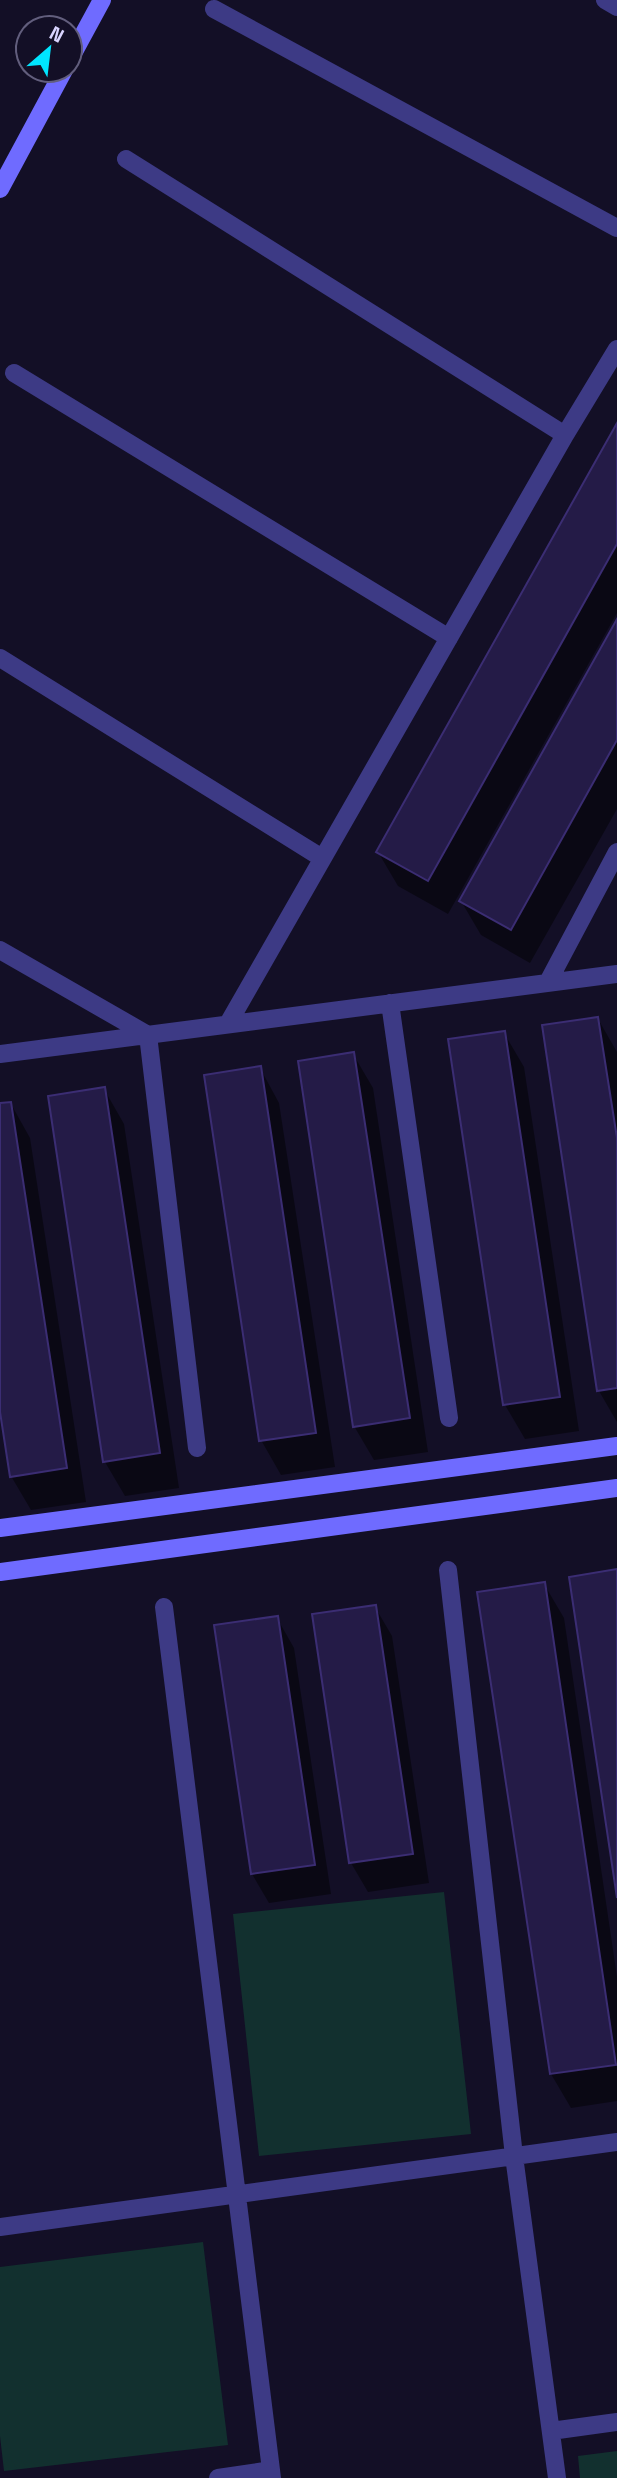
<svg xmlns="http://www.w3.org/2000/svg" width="617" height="2478" viewBox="0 0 617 2478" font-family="'Space Grotesk',sans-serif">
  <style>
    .green { fill: #12302f }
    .shadow { fill: #0007 }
    .building { fill: #241b47; stroke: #3b2d73; stroke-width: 2 }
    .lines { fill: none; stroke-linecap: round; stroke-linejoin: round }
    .street { stroke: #3d3a85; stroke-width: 18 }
    .secondary { stroke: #6f6bff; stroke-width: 18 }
  </style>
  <rect width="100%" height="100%" fill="#130f26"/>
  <path class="green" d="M444,1892L471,2134L259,2156L233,1914Z
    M203,2242L228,2445L4,2471L0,2436V2267Z
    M617,2451V2478H580L578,2456Z"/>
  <path class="shadow" d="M617,426V613L448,914L398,886L378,852Z
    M617,622V809L530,963L481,935L461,901Z
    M598,1019L617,1052V1422L599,1391Z
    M504,1033L524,1067L579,1431L525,1439L505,1405L450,1041Z
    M353,1054L373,1088L428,1452L374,1460L354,1426Z
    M260,1068L279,1103L335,1467L281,1475L261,1440Z
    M104,1089L124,1124L179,1488L125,1496L105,1462L50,1097Z
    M11,1104L30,1138L86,1502L31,1510L11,1476L0,1401V1105Z
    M544,1584L564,1618L617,1977V2101L571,2108L551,2074Z
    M375,1607L392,1636L429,1883L368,1892L351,1863Z
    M277,1618L294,1648L331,1894L269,1903L252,1874Z"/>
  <path class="building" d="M617,423V544L428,881L376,852Z
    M617,619V740L511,930L459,901Z
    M598,1017L617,1138V1388L597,1391L542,1025Z
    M505,1031L560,1397L503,1405L448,1039Z
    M354,1052L410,1418L353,1427L298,1061Z
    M261,1066L316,1433L259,1441L204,1075Z
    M105,1087L160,1453L103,1462L48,1096Z
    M11,1102L67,1468L10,1477L0,1412V1103Z
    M617,1569V1898L569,1577Z
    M545,1582L616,2065L550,2074L477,1592Z
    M376,1605L413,1854L349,1863L312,1614Z
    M278,1616L315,1865L251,1874L214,1625Z"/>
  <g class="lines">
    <path class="street" d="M605,0L617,7
      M214,9L617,228
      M126,159L565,435
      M14,373L449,638
      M0,658L322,858
      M0,950L148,1035L197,1448
      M548,982L617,852
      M390,1003L449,1418
      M229,1022L565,435L617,349
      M0,1054L617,974
      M448,1570L514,2156L557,2478
      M164,1607L272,2478
      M0,2227L617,2142
      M551,2431L617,2422
      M218,2478L271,2470"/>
    <path class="secondary" d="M70,59L102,0
      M0,189L64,70
      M0,1528L617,1446
      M0,1572L617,1488"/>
  </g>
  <g transform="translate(49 49) rotate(28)"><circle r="33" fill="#130f26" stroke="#625e7d" stroke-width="2"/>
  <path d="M0-5L12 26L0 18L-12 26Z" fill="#00e5ff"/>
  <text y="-10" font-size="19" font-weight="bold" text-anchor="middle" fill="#d9d4ff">N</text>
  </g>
</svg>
